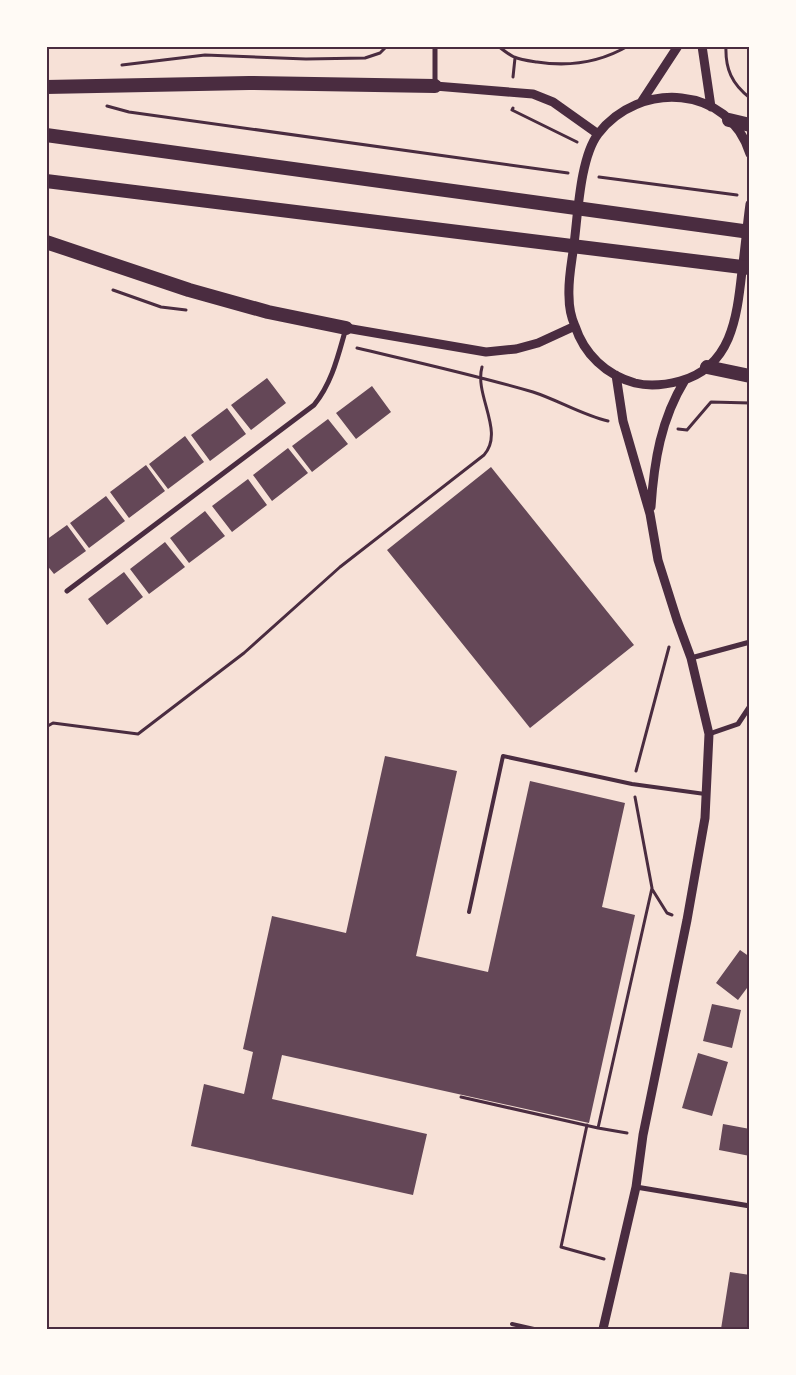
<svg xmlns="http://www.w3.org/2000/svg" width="796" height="1375" viewBox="0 0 796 1375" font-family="Helvetica,sans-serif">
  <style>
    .building { fill: #644757 }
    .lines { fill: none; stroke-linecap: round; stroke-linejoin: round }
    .path { stroke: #4a2c40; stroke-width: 3 }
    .service { stroke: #4a2c40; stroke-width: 4 }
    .minor { stroke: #4a2c40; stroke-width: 5 }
    .tertiary { stroke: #4a2c40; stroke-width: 9 }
    .trunk { stroke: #4a2c40; stroke-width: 14 }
    .neatline { fill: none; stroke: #4a2c40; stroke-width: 2 }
  </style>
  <rect width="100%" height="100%" fill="#f7e1d7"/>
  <path class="building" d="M267,378L286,403L251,430L231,405Z
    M372,386L391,412L356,439L336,413Z
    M227,408L246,434L210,461L191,435Z
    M328,419L348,444L312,472L292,446Z
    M185,436L204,462L168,489L149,464Z
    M288,448L308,473L272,501L253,475Z
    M146,465L165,491L129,518L110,492Z
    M491,467L634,645L530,728L387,550Z
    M248,479L267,505L232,532L212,506Z
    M106,496L125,521L89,548L70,523Z
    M205,511L225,536L189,563L170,538Z
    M67,525L86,551L54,574L46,564V540Z
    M165,542L185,567L149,594L130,569Z
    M124,572L143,597L107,625L88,599Z
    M385,756L457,771L416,956L488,972L530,781L625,803L602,907L635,915L589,1123L282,1055L272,1099L427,1134L413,1195L191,1146L204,1084L244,1094L253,1052L243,1049L272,916L346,933Z
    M740,950L750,957V984L738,1000L716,983Z
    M712,1004L741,1010L732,1048L703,1041Z
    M698,1053L728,1062L712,1116L682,1108Z
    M723,1124L750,1129V1156L719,1150Z
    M730,1272L750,1275V1329H721Z"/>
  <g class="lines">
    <path class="path" d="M498,46C503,50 508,54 514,57C521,60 530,61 537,62C570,67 599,63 628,46
      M726,46C725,69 732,84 750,98
      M122,65L205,55L306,59L365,58L380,53L387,46
      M513,77L515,58
      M107,106L129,112L568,173
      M513,108L512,110L577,142
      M599,177L737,195
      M113,290L161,307L186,310
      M357,348C416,362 475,375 533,392C558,400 582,415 608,421
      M678,429L687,430L711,402L750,403
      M46,727L53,723L138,734L244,653L340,567L484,455C505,432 474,395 482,367
      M636,771L669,647
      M652,889L667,913L672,915
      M461,1097L598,1128L652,888L635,797
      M587,1125L561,1247L604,1259
      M598,1128L627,1133"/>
    <path class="service" d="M469,912L503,756L632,784L705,794
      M512,1324L534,1329"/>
    <path class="minor" d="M435,86V46
      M67,591L314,405C332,383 338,356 346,328
      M691,658L750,642
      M709,734L738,724L750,706
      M636,1187L750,1206"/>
    <path class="tertiary" d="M702,46L711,107
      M435,86L533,94L553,102L598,134
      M642,101L678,46
      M750,154C729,85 639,80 598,134C580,158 578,214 574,244C572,261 568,279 569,296C569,306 571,317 575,326C584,354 606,375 635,383C651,387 665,385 680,381C732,367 737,316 742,271C745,249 747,226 750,204
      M346,328L486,352L516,349L538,343L575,326
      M651,507C654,461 661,419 685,380
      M603,1329L636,1187L643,1135L687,920L705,818L709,734L691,658L677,620L658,560L650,514L623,421L616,375"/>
    <path class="trunk" d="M46,87L249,83L435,86
      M729,120L750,125
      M46,135L750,232
      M46,181L750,268
      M46,242L189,290L268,312L346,328
      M707,367L750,376"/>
  </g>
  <rect width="796" height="1375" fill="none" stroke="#fffaf5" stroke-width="95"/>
  <rect x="48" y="48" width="700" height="1280" class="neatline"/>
</svg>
